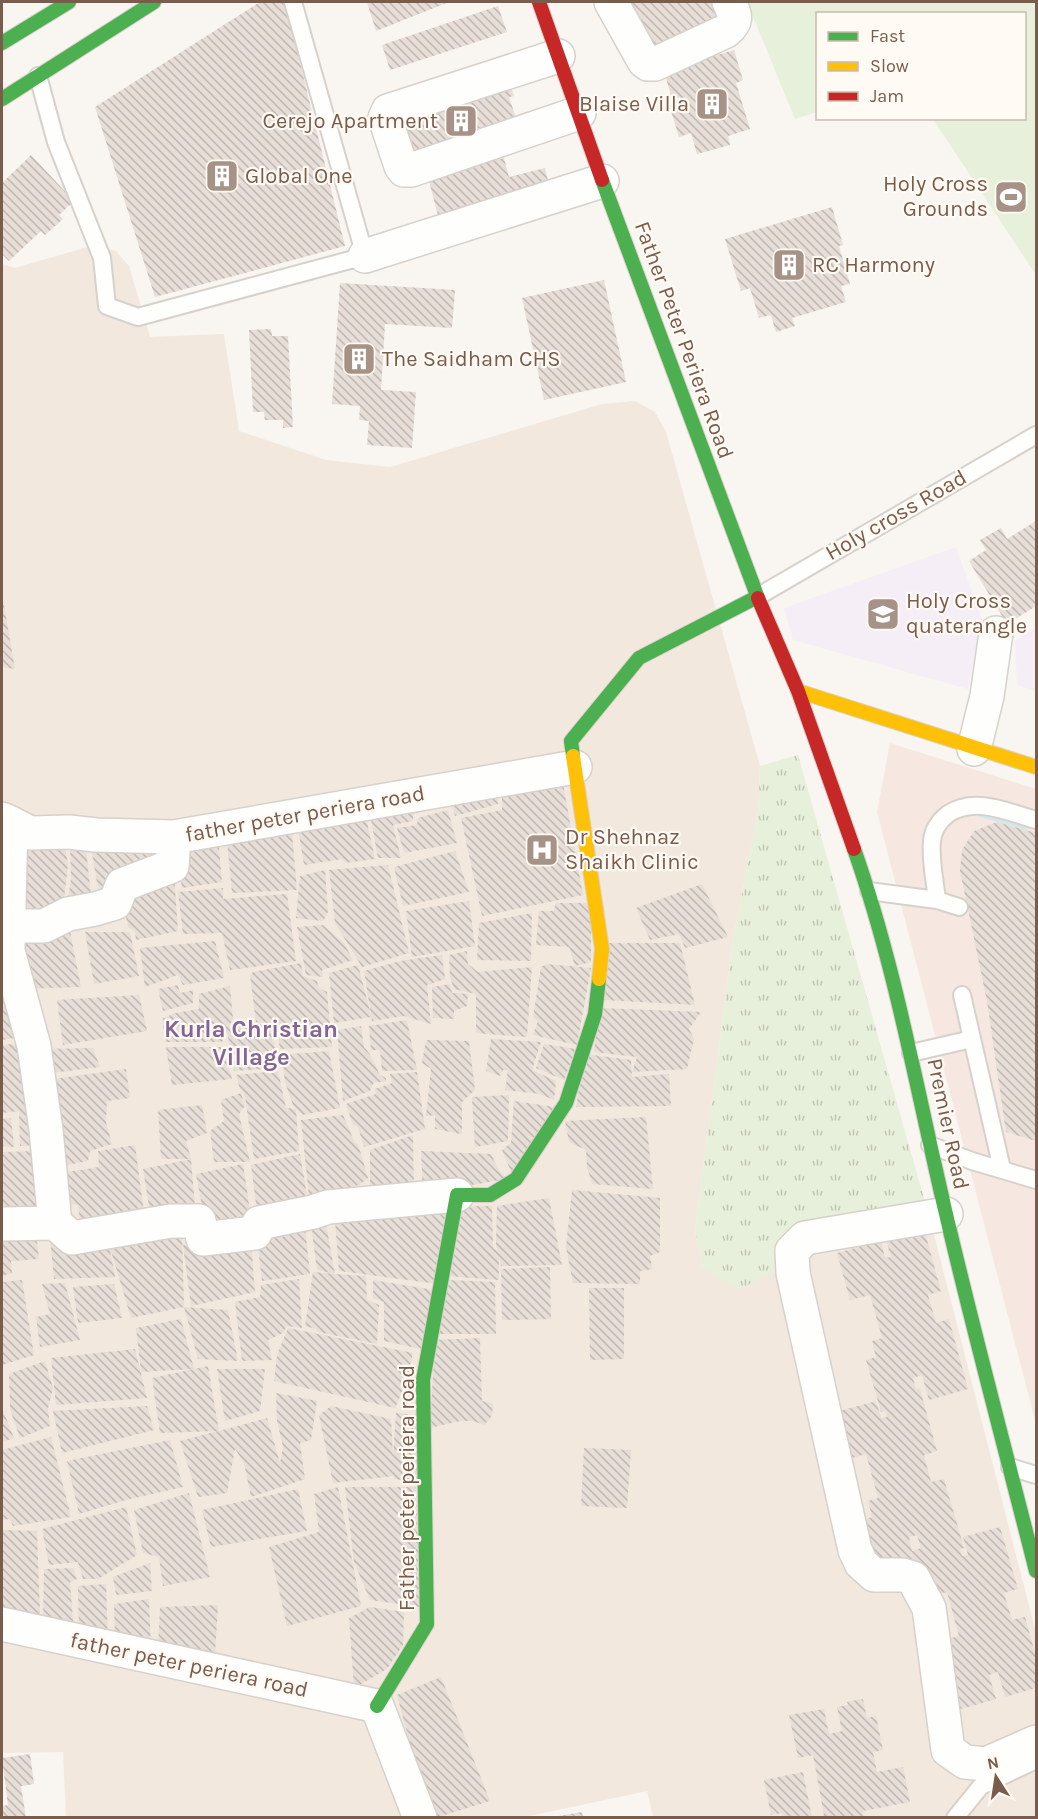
<svg xmlns="http://www.w3.org/2000/svg" width="1038" height="1819" viewBox="0 0 1038 1819" font-family="Karla,sans-serif">
  <style>
    .residential { fill: #f2e8de }
    .commercial { fill: #f6e8e1 }
    .education { fill: #f6eef6 }
    .grass { fill: #e7f0db }
    .park { fill: url(#park-tufts) }
    .lines { fill: none; stroke-linecap: round; stroke-linejoin: round }
    .stream { stroke: #d0e8ea; stroke-width: 9 }
    .building { fill: url(#building-back-hatch); fill-rule: evenodd }
    .lane-casing { stroke: #d7d1cb; stroke-width: 20 }
    .street-casing { stroke: #d7d1cb; stroke-width: 36 }
    .fast-casing { stroke: #d9d2cb; stroke-width: 16 }
    .slow-casing { stroke: #d9d2cb; stroke-width: 16 }
    .jam-casing { stroke: #d9d2cb; stroke-width: 16 }
    .lane { stroke: #fefefd; stroke-width: 16 }
    .street { stroke: #fefefd; stroke-width: 33 }
    .fast { stroke: #4caf50; stroke-width: 14 }
    .slow { stroke: #ffc107; stroke-width: 14 }
    .jam { stroke: #c62828; stroke-width: 14 }
    .labels { text-anchor: middle; dominant-baseline: central; stroke-width: 4.5; stroke-linejoin: round; paint-order: stroke }
    .poi-label { font-size: 22px; fill: #7a5c4d; stroke: #fffaf3; text-anchor: start }
    .street-label { font-size: 22px; fill: #7a5c4d; stroke: #fffaf3 }
    .neighbourhood-label { font-size: 24px; font-weight: bold; fill: #846695; stroke: #fffaf3 }
  </style>
  <defs>
    <pattern id="park-tufts" width="24" height="20" patternUnits="userSpaceOnUse" patternTransform="scale(1.5)"><rect width="24" height="20" fill="#e7f0db"/><path d="M3 7l-1-3M5 7V3M7 7l1-3M15 17l-1-3M17 17v-4M19 17l1-3" fill="none" stroke="#c0c6b4"/></pattern>
    <pattern id="building-back-hatch" width="6" height="6" patternUnits="userSpaceOnUse" patternTransform="scale(1.5)"><rect width="6" height="6" fill="#e6ded7"/><path d="M-1 5l2 2M0 0l6 6M5-1l2 2" fill="none" stroke="#bfb7b1"/></pattern>
  </defs>
  <rect width="100%" height="100%" fill="#f9f5f0"/>
  <path class="residential" d="M94,245L116,251L129,266L150,337L224,334L239,431L326,460L390,467L602,404L635,401L655,412L666,432L760,766L758,812L733,939L695,1230L702,1267L931,1223L1036,1633V1817H653L647,1791L520,1818L66,1817L63,1752L2,1753V264L15,268Z"/>
  <path class="commercial" d="M890,743L1036,789V1424L877,812Z"/>
  <path class="education" d="M956,547L982,620L968,689L793,640L784,608Z
    M1036,628V691L1017,685L1015,641Z"/>
  <path class="grass" d="M747,2H1036V275L933,119L1024,118V14H818L817,112L795,119Z"/>
  <path class="park" d="M798,755L931,1223L830,1242L738,1290L702,1267L695,1230L733,939L758,812L760,766Z"/>
  <g class="lines">
    <path class="stream" d="M982,813L1026,825"/>
  </g>
  <path class="building" d="M260,2H285L345,246L155,297L95,107Z
    M367,2H449L376,31Z
    M624,2H720L728,16L652,55Z
    M498,6L507,32L390,70L382,45Z
    M734,50L743,80L736,83L750,129L728,136L730,145L697,154L691,133L679,137L671,111L684,108L680,97L672,99L664,71Z
    M509,81L514,96L509,97L518,124L409,166L395,124Z
    M31,155L74,201L59,215L63,219L45,235L41,231L9,261L2,254V183Z
    M504,158L509,177L545,168L551,194L440,223L428,177Z
    M832,207L843,245L839,246L850,284L841,286L846,302L792,318L795,326L776,332L771,315L759,318L750,288L741,291L725,239Z
    M604,280L626,382L544,400L522,298Z
    M340,283L455,290L452,328L385,324L381,390L416,392L412,448L367,445L369,421L359,420L360,406L332,404Z
    M271,329L272,336H288L293,427L283,428V420H265L264,412H253L249,330Z
    M1036,521V606L1007,624L969,561L986,550L980,540L1001,528L1007,539Z
    M2,600H3L15,669L2,667Z
    M562,778L583,895L482,916L461,818L502,810V789Z
    M496,786L498,804L455,816L449,795Z
    M445,806L413,814V821L393,825L401,858H378L369,809Z
    M364,808L375,859L345,863L342,859L304,865L297,822Z
    M448,810L457,843L404,853L397,828L417,825L418,818Z
    M291,821L297,890L232,893L226,831Z
    M997,822L1036,833V1141L1006,1132L987,1001L960,871L962,850L974,831Z
    M218,837L222,882L182,888L176,846Z
    M85,839L91,896L67,906L71,879L70,840Z
    M90,841L164,843L162,864L100,900Z
    M17,842H64L68,864L63,907L15,919Z
    M455,851L469,892L403,906L394,867Z
    M388,865L409,953L362,967L335,923L329,870Z
    M325,870L328,912L323,921L296,918L300,876Z
    M174,873L178,931L136,940L135,932L128,927L121,893Z
    M702,884L728,937L685,948L679,934L650,940L636,908Z
    M223,888V899L287,894L296,961L230,970L222,933L183,934L178,892Z
    M469,901L475,946L412,957L406,911Z
    M556,903H591V962L575,966L569,947L536,945L539,911H554Z
    M532,913L531,961L477,960L479,923Z
    M323,925L344,943L353,960L322,970L323,977L306,975L297,927Z
    M69,926L81,987L23,989L19,934Z
    M85,932H130L139,976L94,984Z
    M215,941L224,978L183,985L178,975L145,987L140,948Z
    M607,943H680L695,1005L604,1000Z
    M467,951L468,964L478,972L532,967L527,1037L476,1033V994L454,989L450,977L449,955Z
    M442,955L445,979L427,985L431,1024L404,1016L372,1021L371,1017L334,1023L329,973L358,965L371,1015L364,971L400,961Z
    M2,957L26,1036L2,1040Z
    M301,963L303,976L317,981L319,988L327,992L332,1047L280,1049L276,1024L256,1022L250,975L253,972Z
    M547,964L591,968L577,1045L533,1035L538,1021L533,1017L541,967Z
    M450,984L452,993L468,994L467,1006L454,1011V1019L433,1018L432,987Z
    M178,985L180,993L193,990V1003L163,1011L158,989Z
    M230,986L233,1019L229,1026L270,1023L279,1068L234,1071L227,1031L222,1042H166L162,1019L175,1013L199,1009V994Z
    M139,995L147,1031L63,1045L57,1000Z
    M599,1008L701,1012L689,1029L694,1039L687,1069L632,1072L637,1057L594,1052Z
    M407,1020L417,1070L382,1071L380,1050H371L369,1026Z
    M361,1026L364,1047L369,1053L380,1075L386,1078V1082H374L370,1091L343,1101L337,1030Z
    M491,1039L541,1042L532,1070L556,1081L554,1100L540,1094L505,1090L508,1070H503L500,1076L486,1071Z
    M426,1040L469,1041L475,1090L462,1102V1134L435,1129V1115L426,1116L431,1069L422,1063Z
    M12,1044L30,1050L44,1145L20,1146L19,1111L2,1113V1045Z
    M544,1044L576,1049L564,1080L536,1068Z
    M166,1047H223L232,1079L172,1085Z
    M93,1048L100,1067L44,1074L39,1049Z
    M329,1051L340,1108L302,1115L293,1105L286,1085L280,1055Z
    M585,1054L631,1060L632,1077L669,1074L671,1106L576,1107Z
    M126,1069L130,1098L107,1101L106,1122L112,1144L90,1151L88,1161L52,1168L46,1080Z
    M278,1071L286,1108L296,1109L299,1151L254,1159L245,1096L240,1089L236,1075Z
    M417,1072L425,1129L364,1147L358,1127L353,1125L346,1104L376,1094L375,1089L392,1083L390,1074Z
    M241,1093L245,1106L239,1114L250,1162H214L210,1131L224,1121L221,1100Z
    M509,1095L508,1141L475,1147L472,1097Z
    M514,1101L555,1107L512,1174L502,1150L511,1143Z
    M202,1105L207,1133L186,1141L191,1159L196,1220L165,1207L149,1206L143,1169L191,1159H161L158,1110Z
    M343,1115L355,1143L358,1144L368,1178L359,1185L309,1197L301,1120Z
    M646,1117L653,1189L592,1184L587,1167L586,1150L569,1142L565,1121Z
    M11,1118L14,1147L2,1146V1119Z
    M413,1135L414,1192L370,1195V1150Z
    M135,1145L145,1220L81,1229L78,1205L69,1204L67,1172L99,1167L98,1151Z
    M41,1151L47,1214L2,1215V1152Z
    M421,1151L491,1154L499,1171L507,1179L423,1193Z
    M300,1154L309,1208L258,1219L251,1165Z
    M243,1164L252,1224L207,1232L196,1174Z
    M572,1190L660,1198V1252L650,1256L652,1269L640,1271V1284L573,1283L566,1247Z
    M447,1198L438,1284L339,1271L334,1207Z
    M549,1198L562,1265L501,1266L499,1256V1280L447,1276L460,1206H492L493,1248L498,1251L496,1244L497,1206Z
    M304,1219L310,1274L262,1281L257,1239Z
    M325,1219L335,1274L366,1276L367,1300L379,1305L377,1344L318,1332L316,1329L305,1326L313,1272L335,1274L317,1270L311,1225Z
    M2,1228L36,1233L39,1259L11,1261L12,1273L2,1276Z
    M924,1229L941,1291L928,1295L936,1323L949,1319L968,1389L929,1400L922,1375L913,1378L916,1390L920,1389L937,1451L924,1455L931,1482L944,1479L964,1548L960,1549L962,1556L968,1555L963,1537L1000,1527L1018,1589L1004,1593L1012,1620L1025,1617L1036,1657V1688L1005,1697L998,1672L989,1675L996,1699L957,1710L943,1658L953,1655L948,1639L959,1636L947,1592L926,1597L916,1562L876,1572L862,1520L872,1517L868,1501L878,1498L866,1454L845,1460L832,1413L876,1401L881,1418L887,1417L886,1411L881,1412L866,1360L876,1357L872,1341L882,1338L870,1295L850,1300L837,1253L881,1241L885,1258L891,1257L886,1239ZM917,1535L921,1548L912,1551L909,1537Z
    M182,1230L184,1307L131,1318L109,1244L115,1277L54,1279L50,1238Z
    M251,1242L255,1292L191,1306L183,1245Z
    M550,1267L551,1319L502,1320L501,1269Z
    M299,1279L302,1328L287,1326L283,1333L268,1340L272,1360L242,1361L235,1302L260,1297L261,1285Z
    M22,1280L34,1355L2,1365V1282Z
    M373,1280L434,1290L421,1349L384,1341V1302L373,1298Z
    M447,1280L495,1282L496,1334H439Z
    M65,1283L80,1340L40,1347L36,1317L50,1314L42,1284Z
    M114,1284L122,1318L78,1323L73,1287Z
    M589,1288H624V1359L590,1360Z
    M184,1307L228,1310L238,1361L198,1359Z
    M181,1319L194,1369L141,1372L136,1328Z
    M288,1328L413,1353L406,1383L395,1408L274,1381L277,1355Z
    M480,1338L482,1401L493,1404L492,1416L484,1425L473,1421H460L430,1428L435,1340Z
    M135,1349L147,1398L56,1405L51,1358Z
    M45,1361L53,1388L48,1409L50,1426L20,1438L10,1409L9,1374Z
    M208,1366L219,1431L267,1418L280,1463L283,1447L277,1421L276,1393L317,1401L311,1440L300,1443L305,1479L251,1497L244,1463L235,1449L227,1493L198,1497L180,1441L218,1431L160,1433L152,1378Z
    M217,1369H265L260,1411L225,1421Z
    M147,1406L154,1430L62,1453L53,1411Z
    M331,1406L391,1419L393,1457L396,1413L419,1415L423,1483L394,1479V1476L333,1483L319,1415Z
    M2,1408L14,1438L2,1442Z
    M51,1437L71,1517L13,1526L10,1519L2,1520V1450Z
    M170,1440L183,1487L126,1500L79,1514L67,1461Z
    M584,1448L631,1450L627,1508L581,1506Z
    M338,1487L361,1606L287,1626L269,1547L319,1532L314,1494Z
    M345,1487H416L420,1607L370,1600L354,1562Z
    M298,1489L307,1531L211,1547L202,1510Z
    M189,1493L210,1577L163,1586L159,1557L143,1553L134,1510Z
    M126,1507L137,1555L98,1579H83L78,1562L49,1565L42,1529Z
    M2,1530L37,1531L40,1614L2,1609Z
    M150,1563L152,1591L116,1595L113,1577Z
    M73,1568L77,1579L70,1582L74,1631L43,1626L44,1569Z
    M106,1584L108,1641L79,1635L78,1586Z
    M149,1599L151,1651L115,1641L114,1604Z
    M218,1605L215,1654L158,1648L160,1607Z
    M370,1607L404,1612L403,1645L387,1669L354,1688L349,1618Z
    M441,1677L490,1801L435,1818H430L397,1695Z
    M863,1699L867,1718L876,1716L883,1750L873,1752L877,1772L903,1767L910,1802L863,1811L864,1818H815L824,1815L813,1755L798,1758L789,1715L824,1709L829,1734L842,1731L837,1707L848,1705L847,1702Z
    M30,1754L34,1784L21,1786L26,1818H2V1806L8,1805L2,1758Z
    M803,1772L812,1818H783L782,1813L771,1815L764,1780Z
    M582,1812L583,1818H558V1816Z"/>
  <g class="lines">
    <g class="lane-casing">
      <path id="lane" d="M38,76L56,142L102,258L107,306L138,317L365,256L293,2
        M757,597L1036,435
        M869,891L937,900L959,907
        M937,900C935,881 930,860 932,841C933,829 939,821 948,814C975,796 1008,812 1036,820
        M962,995L1002,1169
        M911,1053L972,1039
        M930,1145L972,1161L1036,1180
        M1010,1467L1036,1475
        M955,1818L981,1786L1036,1760"/>
    </g>
    <g class="street-casing">
      <path id="street" d="M611,2L644,61L648,64H655L726,31C739,20 735,15 729,2
        M558,56L388,111L385,118L401,166L404,170H411L579,113
        M365,256L602,181
        M974,749L987,696L996,633
        M2,819L11,823L8,948
        M11,823L30,833L69,832L96,835L174,837L575,767
        M8,926H44L68,914L95,909L115,903L122,885L172,866L174,837
        M946,1214L805,1238L792,1251L793,1273L855,1550L861,1563L874,1575H903L913,1578L929,1608L948,1750L965,1762L986,1764L1036,1742
        M55,1223L72,1238L171,1221H199L203,1239L255,1233L259,1223L313,1212L328,1207L457,1195
        M2,1224L55,1223L46,1130L34,1046L8,951
        M2,1624L377,1706L420,1818"/>
    </g>
    <g class="fast-casing">
      <path id="fast" d="M2,43L69,2
        M2,99L154,2
        M602,180L758,598
        M573,756L571,741L639,658L757,597
        M854,849C896,968 917,1092 946,1214C974,1334 1006,1452 1036,1571
        M377,1706L427,1624L423,1380L457,1195H490L516,1179L566,1103L595,1014L599,979"/>
    </g>
    <g class="slow-casing">
      <path id="slow" d="M798,691L1036,767
        M573,756L602,949L599,979"/>
    </g>
    <g class="jam-casing">
      <path id="jam" d="M539,2L602,180
        M758,598L798,691L854,849"/>
    </g>
    <use href="#lane" class="lane"/>
    <use href="#street" class="street"/>
    <use href="#fast" class="fast"/>
    <use href="#slow" class="slow"/>
    <use href="#jam" class="jam"/>
  </g>
  <defs>
    <g id="building-square" transform="scale(1.725)"><rect x="-9" y="-9" width="18" height="18" rx="4" fill="#a69286" stroke="#fffaf3"/><path d="M-4-6H4V6H1V3H-1V6H-4ZM-2.5-4.3h1.7v1.8h-1.7ZM.8-4.3h1.7v1.8H.8ZM-2.5-1h1.7V.8h-1.7ZM.8-1h1.7V.8H.8Z" fill="#fff"/></g>
    <g id="stadium-square" transform="scale(1.725)"><rect x="-9" y="-9" width="18" height="18" rx="4" fill="#a69286" stroke="#fffaf3"/><path d="M0-5a6.5 5 0 1 0 0 10a6.5 5 0 1 0 0-10ZM-3.5-1.8h7v3.6h-7Z" fill="#fff"/></g>
    <g id="school-square" transform="scale(1.725)"><rect x="-9" y="-9" width="18" height="18" rx="4" fill="#a69286" stroke="#fffaf3"/><path d="M0-5L7-2L0 1L-7-2ZM-4 1L0 2.5L4 1V4Q0 6-4 4Z" fill="#fff"/></g>
    <g id="hospital-square" transform="scale(1.725)"><rect x="-9" y="-9" width="18" height="18" rx="4" fill="#a69286" stroke="#fffaf3"/><path d="M-5-5h3v3.5h4V-5h3V5h-3V1.5h-4V5h-3Z" fill="#fff"/></g>
  </defs>
  <g fill-rule="evenodd">
    <use href="#building-square" x="712" y="104"/>
    <use href="#building-square" x="461" y="121"/>
    <use href="#building-square" x="222" y="176"/>
    <use href="#stadium-square" x="1011" y="197"/>
    <use href="#building-square" x="789" y="265"/>
    <use href="#building-square" x="359" y="359"/>
    <use href="#school-square" x="883" y="614"/>
    <use href="#hospital-square" x="542" y="850"/>
  </g>
  <g class="labels">
    <g class="poi-label">
      <text x="689" y="104" text-anchor="end">Blaise Villa</text>
      <text x="438" y="121" text-anchor="end">Cerejo Apartment</text>
      <text x="245" y="176">Global One</text>
      <text x="988" y="184" text-anchor="end">Holy Cross<tspan x="988" dy="25">Grounds</tspan></text>
      <text x="812" y="265">RC Harmony</text>
      <text x="382" y="359">The Saidham CHS</text>
      <text x="906" y="601">Holy Cross<tspan x="906" dy="25">quaterangle</tspan></text>
      <text x="565" y="837">Dr Shehnaz<tspan x="565" dy="25">Shaikh Clinic</tspan></text>
    </g>
    <g class="street-label">
      <text transform="translate(684 340) rotate(70)">Father Peter Periera Road</text>
      <text transform="translate(896 515) rotate(-30)">Holy cross Road</text>
      <text transform="translate(305 814) rotate(-10)">father peter periera road</text>
      <text transform="translate(948 1124) rotate(78)">Premier Road</text>
      <text transform="translate(407 1488) rotate(-90)">Father peter periera road</text>
      <text transform="translate(189 1665) rotate(12)">father peter periera road</text>
    </g>
    <g class="neighbourhood-label">
      <text x="251" y="1029">Kurla Christian<tspan x="251" dy="28">Village</tspan></text>
    </g>
  </g>
  <rect width="1038" height="1819" fill="none" stroke="#7a5c4d" stroke-width="6"/>
  <rect x="816" y="12" width="210" height="108" fill="#fffaf3" stroke="#cabbb1" stroke-width="1.5"/>
  <rect x="828" y="32" width="30" height="9" fill="#4caf50" stroke="#cabbb1" stroke-width="1.5"/>
  <text x="870" y="42" font-size="18" fill="#7a5c4d">Fast</text>
  <rect x="828" y="62" width="30" height="9" fill="#ffc107" stroke="#cabbb1" stroke-width="1.5"/>
  <text x="870" y="72" font-size="18" fill="#7a5c4d">Slow</text>
  <rect x="828" y="92" width="30" height="9" fill="#c62828" stroke="#cabbb1" stroke-width="1.5"/>
  <text x="870" y="102" font-size="18" fill="#7a5c4d">Jam</text>
  <g transform="translate(996 1777) rotate(348)" stroke="#fffaf3" stroke-width="4.5" paint-order="stroke">
  <path d="M0-4.5L10 22L0 15L-10 22Z" fill="#7a5c4d"/>
  <text y="-9" font-size="16" font-weight="bold" text-anchor="middle" fill="#7a5c4d">N</text>
  </g>
</svg>
